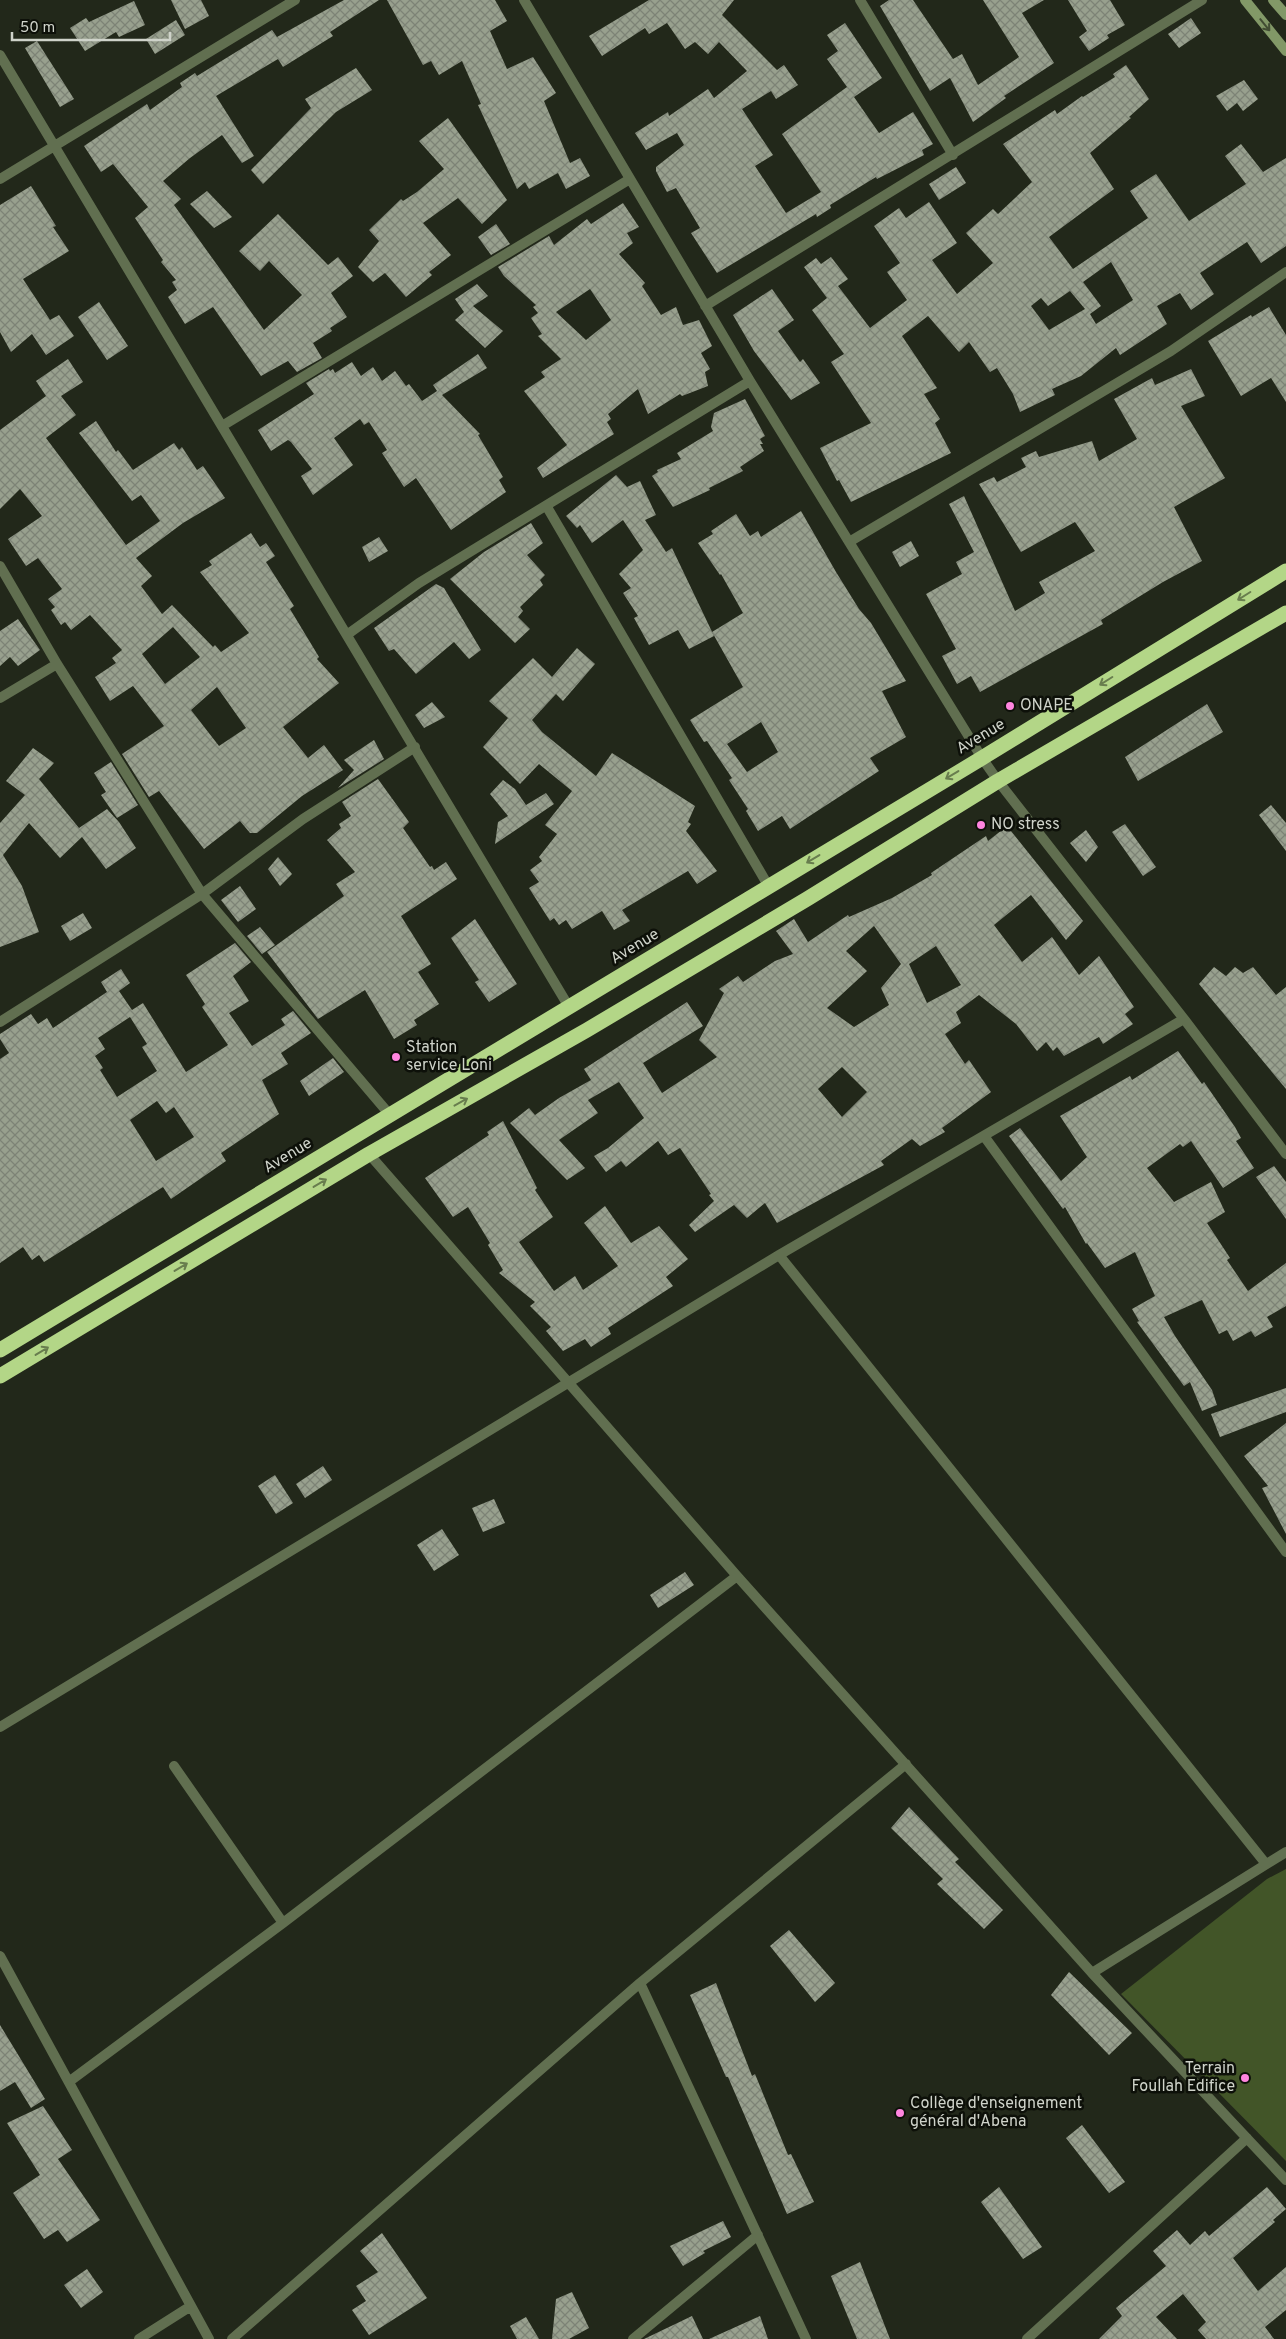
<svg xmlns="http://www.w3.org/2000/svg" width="1286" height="2339" viewBox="0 0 1286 2339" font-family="Overpass,sans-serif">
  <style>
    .pitch { fill: #425528 }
    .building { fill: url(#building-cross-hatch); fill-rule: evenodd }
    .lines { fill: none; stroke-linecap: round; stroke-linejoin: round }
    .street { stroke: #616f50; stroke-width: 10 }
    .secondary { stroke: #829867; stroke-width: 10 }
    .highway { stroke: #b3d687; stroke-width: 15 }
    .oneway { stroke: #424d33 }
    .oneway2 { stroke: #687d4e }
    .poi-dot { fill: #ff85df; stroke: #0d1009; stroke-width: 2 }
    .labels { text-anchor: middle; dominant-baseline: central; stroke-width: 5; stroke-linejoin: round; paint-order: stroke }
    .poi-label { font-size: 16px; fill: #cfd3ca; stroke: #0d1009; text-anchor: start }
    .street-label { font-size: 16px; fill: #cfd3ca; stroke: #0d1009 }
  </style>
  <defs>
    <pattern id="building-cross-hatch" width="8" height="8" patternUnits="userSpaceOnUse" patternTransform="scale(1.25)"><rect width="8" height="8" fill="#98a08e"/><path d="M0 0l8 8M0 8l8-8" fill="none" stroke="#7d8376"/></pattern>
  </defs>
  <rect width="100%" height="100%" fill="#22281a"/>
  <path class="pitch" d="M1286,1869V2161L1121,1994L1267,1879Z"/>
  <path class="building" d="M171,0H201L209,16L185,29Z
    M344,0H379L330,32L333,36L283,67L278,59L216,96L254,156L242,163L222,135L190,158L163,181L181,199L174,205L264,330L302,295L269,261L260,271L239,251L278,214L328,265L338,257L353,276L331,293L347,317L330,328L332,331L313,343L322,358L297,372L288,361L261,376L213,307L185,324L168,297L177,290L172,282L176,280L161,262L163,260L135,218L148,207L113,164L101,172L84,146L147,104L150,110L182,87L180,83L195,73L197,76L272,30L277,37Z
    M387,0H495L507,21L490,31L507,69L533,57L556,93L544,101L570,163L580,158L590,176L566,189L558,173L529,189L525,182L517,189L478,105L481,104L462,61L439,75L431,61L423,65Z
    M649,0H734L722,15L777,70L784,65L798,85L776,99L771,91L742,109L773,155L755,166L786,213L821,192L782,134L847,87L827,59L838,51L827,35L845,23L882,78L854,97L879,133L913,112L933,144L922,150L924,155L877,179L876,177L830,205L831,208L817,217L816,214L717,273L691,233L700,228L676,188L667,192L656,171V167L684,145L677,133L646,150L635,133L668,112L669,116L708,89L714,98L747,71L719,42L708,54L695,42L685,49L667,23L649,34L645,28L602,56L589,36Z
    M889,0H913L953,59L962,54L978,85L1019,57L983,0H1044L1022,13L1054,63L1004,96L1006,98L973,122L950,78L930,91L880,6Z
    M1068,0H1110L1125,25L1107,35L1109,38L1089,51L1079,37L1087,31Z
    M134,1L145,25L119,37L116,32L85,51L70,28L86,18L89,22Z
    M1191,18L1201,33L1179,48L1168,34Z
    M176,20L185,35L155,54L146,39Z
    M37,41L74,99L60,107L25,48Z
    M1126,65L1149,99L1129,117L1131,118L1090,153L1114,189L1049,237L1073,269L1148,218L1130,191L1156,174L1189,221L1246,184L1225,156L1241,144L1263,172L1286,158V246L1261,263L1247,242L1200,273L1214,294L1191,310L1180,293L1157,306L1167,324L1120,355L1116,348L1081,376L1052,389L1055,395L1020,412L1013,394L997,368L990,372L969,342L959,352L928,316L902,336L937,388L924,394L940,419L935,423L951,453L851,502L839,480L837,481L820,448L871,423L831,362L844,354L812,310L827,298L804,267L816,258L821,264L831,257L848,279L838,286L870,328L907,300L887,272L900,263L874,226L899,208L906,218L929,202L957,243L932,260L957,294L993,263L966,233L993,209L998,214L1032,182L1003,144L1055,110L1057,114L1082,96L1083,97L1115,77L1113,74ZM1111,262L1133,300L1096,324L1090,314L1101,306L1083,282ZM1070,291L1085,309L1049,330L1031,306L1041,298L1048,306Z
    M356,68L372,90L336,112L263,184L251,170L311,108L305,99Z
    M1244,80L1258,99L1243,111L1237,103L1227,111L1216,96Z
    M448,118L507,200L482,224L458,198L423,223L451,255L429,272L432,275L406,297L385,273L373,282L358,267L379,241L369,230L401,199L403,201L417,192L444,169L419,141Z
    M956,167L966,183L939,200L929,184Z
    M31,186L56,226L53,227L69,251L23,279L50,320L59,315L74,336L46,355L32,334L11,352L0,332V205Z
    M207,191L232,217L214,228L190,204Z
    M623,203L639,227L627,233L633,243L619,254L645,283L642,286L661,315L676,307L683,325L699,320L712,346L701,353L710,369L705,372L708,386L682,396L680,394L648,414L638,389L608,414L611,419L607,422L614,434L543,478L537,468L567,445L524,391L545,377L541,372L561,359L538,336L542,334L531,318L538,313L533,307L536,305L504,276L498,267L549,236L554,245L587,219L591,224ZM590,289L611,320L586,340L556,312Z
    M496,224L510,244L491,255L478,237Z
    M477,284L488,296L473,306L503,331L485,348L455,320L464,312L455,299Z
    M772,289L794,320L778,331L800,362L803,359L820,383L791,400L754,351L733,315Z
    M99,302L128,346L107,360L78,317Z
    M1269,307L1286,335V402L1271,378L1241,396L1208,341L1251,315L1252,317Z
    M478,354L487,368L442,395L480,434L478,435L503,477L499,480L506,492L451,530L416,478L404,487L382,453L387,450L369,422L364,425L360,419L334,438L353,465L313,495L301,476L312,469L291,442L288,440L271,451L258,430L314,394L306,383L329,369L330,371L333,369L335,373L352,362L361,376L373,367L382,381L395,371L406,386L409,384L422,401L437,391L433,385Z
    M68,359L83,382L61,396L76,415L46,438L126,545L160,521L141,495L132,501L79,433L96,421L116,452L118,450L133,470L174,443L179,450L182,447L197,470L203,466L225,498L183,523L136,558L152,576L141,586L162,614L172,605L213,647L215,645L221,652L249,633L200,572L212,565L209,561L251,533L260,547L266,543L275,556L266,562L294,606L290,609L319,657L317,659L339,683L283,727L308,758L324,745L343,770L302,796L257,833H250L240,821L204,849L159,791L149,797L122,754L164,726L133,686L110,701L95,677L116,663L112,658L122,650L90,615L71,630L65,622L61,625L51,610L55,607L48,599L62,589L38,558L26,566L8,539L42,516L20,489L0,509V430L46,396L36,381ZM173,627L200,657L165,684L142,654ZM217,687L246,728L219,746L191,710Z
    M1191,369L1205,396L1181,406L1225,478L1174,507L1202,561L1163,582L1101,620L1103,624L980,692L971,676L957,684L942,656L956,649L926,594L962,574L956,562L974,552L949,504L964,496L1015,611L1045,593L1039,582L1095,551L1075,522L1021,552L979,484L994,477L997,482L1026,467L1021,458L1036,451L1039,457L1092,441L1099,461L1137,439L1114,399L1152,378L1155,385Z
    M745,399L765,436L760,439L763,444H760L764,451L740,467L743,471L709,488L710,490L673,507L652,476L658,472L657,470L681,459L677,453L713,431L711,427L714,413Z
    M616,475L627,487L640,481L656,515L645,520L666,552L672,548L714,636L689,649L678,630L649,645L634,618L638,616L623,593L631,588L619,574L643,550L623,520L592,543L580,525L577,528L566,516Z
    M801,511L836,572L859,609L871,623L906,681L882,691L906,737L870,758L879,771L808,817L790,829L782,816L758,831L746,811L748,809L729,780L732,778L707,741L704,742L690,720L743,687L712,632L743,613L721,574L720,575L698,543L713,534L711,531L736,514L750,536L758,531L761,537ZM761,722L778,752L747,772L727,744Z
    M531,523L543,543L527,555L545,575L540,580L543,585L520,607L523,611L518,617L530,629L515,643L450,579L484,552Z
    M379,537L388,551L369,562L362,547Z
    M911,541L919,556L900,567L892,552Z
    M436,584L444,588L481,650L469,659L454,642L416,674L394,649L389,651L374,628Z
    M18,619L40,650L18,666L10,657L0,666V631Z
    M577,648L595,664L563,701L556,694L532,720L542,732L596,776L612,753L695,806L688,822L691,824L686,831L717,871L697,884L688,871L622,910L630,921L614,930L602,911L572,929L566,920L559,925L554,918L550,921L529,888L539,882L530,870L542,861L539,857L557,834L545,825L572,791L539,764L520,784L483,747L508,718L489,701L533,658L552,677Z
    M432,702L445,717L424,728L415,715Z
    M1207,704L1223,732L1138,781L1125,757Z
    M374,740L384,759L338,788L354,770L344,760Z
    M33,748L54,763L39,779L79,828L107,809L119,822L136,848L106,869L82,837L60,858L29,823L3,855L22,886L39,932L0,947V823L25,795L6,781Z
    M111,762L138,805L117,818L101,795L106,792L94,773Z
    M378,779L409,822L403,828L430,867L432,866L434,870L446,862L457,879L401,916L431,964L418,972L439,1004L414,1020L417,1025L394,1039L365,990L318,1019L267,952L344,896L336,884L355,872L327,840L341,828L339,824L351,816L342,802Z
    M503,780L515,789L526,805L546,793L554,804L495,844L498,822L508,816L490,794Z
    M1271,805L1286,823V851L1259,815Z
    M1125,824L1156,867L1143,876L1112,832Z
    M1007,826L1083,921L1066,940L1031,895L994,925L1022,962L1052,937L1079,975L1099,956L1134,1007L1125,1014L1133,1024L1103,1044L1099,1037L1064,1056L1057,1047L1053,1051L1046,1042L1037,1051L1016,1024L979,995L956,1012L961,1023L945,1034L965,1064L969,1060L991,1092L942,1128L945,1132L920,1146L912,1139L881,1161L884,1165L777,1223L765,1203L747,1218L734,1205L695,1232L689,1225L714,1201L709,1195L711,1194L680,1148L668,1155L658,1141L626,1167L621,1161L606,1172L594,1156L608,1148L644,1118L619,1082L588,1100L598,1113L559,1140L585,1168L567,1180L510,1123L529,1108L535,1115L559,1098L591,1080L584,1069L687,1002L703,1026L643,1063L662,1093L717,1057L699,1040L724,993L719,989L738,976L743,982L775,961L793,954L776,931L794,919L808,942L848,915L849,917L892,898L932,875L931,873L986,836L988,841ZM874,926L901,964L881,988L889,1005L854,1027L827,1008L867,971L846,951ZM936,946L961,985L927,1003L909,964ZM842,1067L867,1092L842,1117L818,1089Z
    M1086,830L1098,847L1086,862L1070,843Z
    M278,857L292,874L280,886L268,869Z
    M240,886L256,909L238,922L221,900Z
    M83,913L92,928L70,941L61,926Z
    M475,919L517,984L489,1002L475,982L479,980L451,938Z
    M260,927L275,945L262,954L247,936Z
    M235,943L251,962L233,976L249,1001L229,1013L252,1046L285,1025L281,1019L293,1011L311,1033L281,1053L288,1064L262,1080L279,1114L221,1153L226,1161L171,1199L163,1187L44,1262L39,1255L32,1260L23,1247L0,1263V1059L9,1053L0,1039V1034L31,1014L38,1024L47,1018L53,1028L107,992L101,982L121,969L130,983L119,991L132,1010L143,1003L186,1072L228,1045L202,1007L205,1004L186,975ZM130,1017L147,1044L142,1047L157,1071L117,1097L100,1070L103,1068L95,1056L105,1049L98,1038ZM157,1101L166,1113L174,1107L194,1137L156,1161L130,1120Z
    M1214,967L1226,976L1235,967L1243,973L1253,967L1276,995L1286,987V1089L1199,984Z
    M1178,1051L1202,1084L1204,1082L1235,1127L1241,1138L1236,1141L1254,1168L1223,1188L1191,1141L1183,1147L1180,1144L1147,1168L1174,1202L1211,1182L1225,1212L1207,1223L1230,1258L1227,1260L1248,1291L1286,1263V1306L1267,1317L1273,1327L1255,1337L1251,1331L1233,1341L1227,1330L1219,1334L1202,1300L1164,1317L1175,1336L1212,1390L1217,1405L1202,1411L1190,1382L1184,1386L1137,1322L1139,1321L1132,1309L1155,1296L1135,1252L1105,1268L1087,1243L1086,1244L1065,1207L1063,1209L1009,1136L1020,1128L1061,1181L1087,1157L1060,1116L1130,1076L1132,1080Z
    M333,1058L344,1072L309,1096L300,1081Z
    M503,1121L537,1188L535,1190L553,1217L519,1242L554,1291L575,1276L583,1290L618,1266L584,1223L605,1206L631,1243L659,1226L688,1259L666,1277L673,1286L608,1328L611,1334L591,1347L585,1339L563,1351L546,1331L551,1327L530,1306L535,1302L499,1273L503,1270L488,1245L490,1243L468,1207L453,1217L425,1178L489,1135L487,1132Z
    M1274,1166L1286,1182V1219L1256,1177Z
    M1286,1388V1412L1220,1437L1211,1414Z
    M1286,1423V1534L1262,1488L1268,1486L1244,1456Z
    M323,1466L332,1480L305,1498L296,1484Z
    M275,1475L293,1503L276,1514L258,1486Z
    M494,1499L505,1523L483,1532L472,1508Z
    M442,1529L459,1555L434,1571L417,1545Z
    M685,1572L694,1585L658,1608L650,1595Z
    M909,1807L959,1859L955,1862L1003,1910L984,1929L937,1884L943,1879L891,1828Z
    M789,1930L835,1983L815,2002L770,1946Z
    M1069,1972L1132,2033L1109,2055L1051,1995Z
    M716,1983L752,2076L755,2074L788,2155L791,2154L814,2202L787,2214L728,2077H726L690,1995Z
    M0,2025L45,2099L31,2108L15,2082L0,2091Z
    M43,2106L72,2150L58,2159L100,2220L67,2242L58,2230L44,2239L13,2193L40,2175L7,2123Z
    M1082,2125L1125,2182L1109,2193L1066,2138Z
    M999,2187L1042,2247L1023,2259L981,2202Z
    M1267,2187L1286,2209L1273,2220L1275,2222L1233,2258L1258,2291L1286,2267V2310L1265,2327L1274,2339H1206L1198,2330L1206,2322L1183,2294L1156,2317L1177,2339H1099L1122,2316L1116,2308L1166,2266L1153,2251L1177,2230L1190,2245L1205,2231L1209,2236Z
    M723,2221L731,2237L703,2251L705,2253L683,2266L670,2246Z
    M382,2233L427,2298L369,2335L352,2310L366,2301L356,2286L378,2272L360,2251Z
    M860,2262L890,2339H857L831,2276Z
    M87,2269L103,2292L81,2308L64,2285Z
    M572,2292L589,2328L569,2339H552L556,2299Z
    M692,2316L703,2339H644Z
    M760,2316L768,2339H709Z
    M526,2317L539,2339H517L510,2326Z"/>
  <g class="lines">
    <path class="street" d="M524,0L750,381L982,758L998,781L1184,1019L1286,1154
      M860,0L953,155
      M0,55L569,1007
      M0,179L295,0
      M705,306L1202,0
      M222,426L630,179
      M547,507L769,887
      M849,542L1171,351L1286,272
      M0,566L57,664L202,894L390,1115
      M348,634L419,583L750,381
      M0,698L57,664
      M0,1022L202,894L303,819L415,747
      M984,1136L1286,1552
      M369,1154L737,1576L1092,1973L1286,2180
      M779,1255L1266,1864
      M0,1727L779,1255L1184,1019
      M174,1766L283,1923
      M0,1956L209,2339
      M1092,1973L1286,1852
      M640,1983L806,2339
      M70,2081L283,1923L737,1576
      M139,2339L191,2306
      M232,2339L640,1983L906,1764
      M633,2339L758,2235
      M1027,2339L1247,2138"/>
    <path class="secondary" d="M1245,0L1286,51
      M1273,0L1286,15"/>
    <path class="highway" d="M0,1350L982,758L1286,571
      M0,1376L369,1154L587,1030L807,899L998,781L1286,613"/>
  </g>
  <defs><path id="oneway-shaft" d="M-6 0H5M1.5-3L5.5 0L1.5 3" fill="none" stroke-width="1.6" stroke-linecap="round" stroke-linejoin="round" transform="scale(1.25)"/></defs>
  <use class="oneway" href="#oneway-shaft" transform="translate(1265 25) rotate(51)"/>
  <g class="oneway2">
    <use href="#oneway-shaft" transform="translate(1244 596) rotate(148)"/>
    <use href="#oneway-shaft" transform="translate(1106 681) rotate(148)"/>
    <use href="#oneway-shaft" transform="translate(952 775) rotate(149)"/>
    <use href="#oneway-shaft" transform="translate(813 859) rotate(149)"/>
    <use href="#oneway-shaft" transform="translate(461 1102) rotate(-29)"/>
    <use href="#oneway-shaft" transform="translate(320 1183) rotate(-31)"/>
    <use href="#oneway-shaft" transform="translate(181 1267) rotate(-31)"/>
    <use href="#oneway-shaft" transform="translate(42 1351) rotate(-31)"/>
  </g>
  <g class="poi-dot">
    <circle cx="1010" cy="706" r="5"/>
    <circle cx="981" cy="825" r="5"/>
    <circle cx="396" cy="1057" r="5"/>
    <circle cx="1245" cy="2078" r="5"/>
    <circle cx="900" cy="2113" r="5"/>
  </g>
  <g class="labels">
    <g class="poi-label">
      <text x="1020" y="706">ONAPE</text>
      <text x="991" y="825">NO stress</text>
      <text x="406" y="1048">Station<tspan x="406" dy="18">service Loni</tspan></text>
      <text x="1235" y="2069" text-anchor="end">Terrain<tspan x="1235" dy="18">Foullah Edifice</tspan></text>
      <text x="910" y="2104">Collège d'enseignement<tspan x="910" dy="18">général d'Abena</tspan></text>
    </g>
    <g class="street-label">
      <text transform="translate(981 737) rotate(-31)">Avenue</text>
      <text transform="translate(635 947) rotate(-31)">Avenue</text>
      <text transform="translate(288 1156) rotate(-31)">Avenue</text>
    </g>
  </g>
  <path d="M12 32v8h158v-8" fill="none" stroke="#cfd3ca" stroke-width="2.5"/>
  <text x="20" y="32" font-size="15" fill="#cfd3ca" stroke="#0d1009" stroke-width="4" paint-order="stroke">50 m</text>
</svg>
